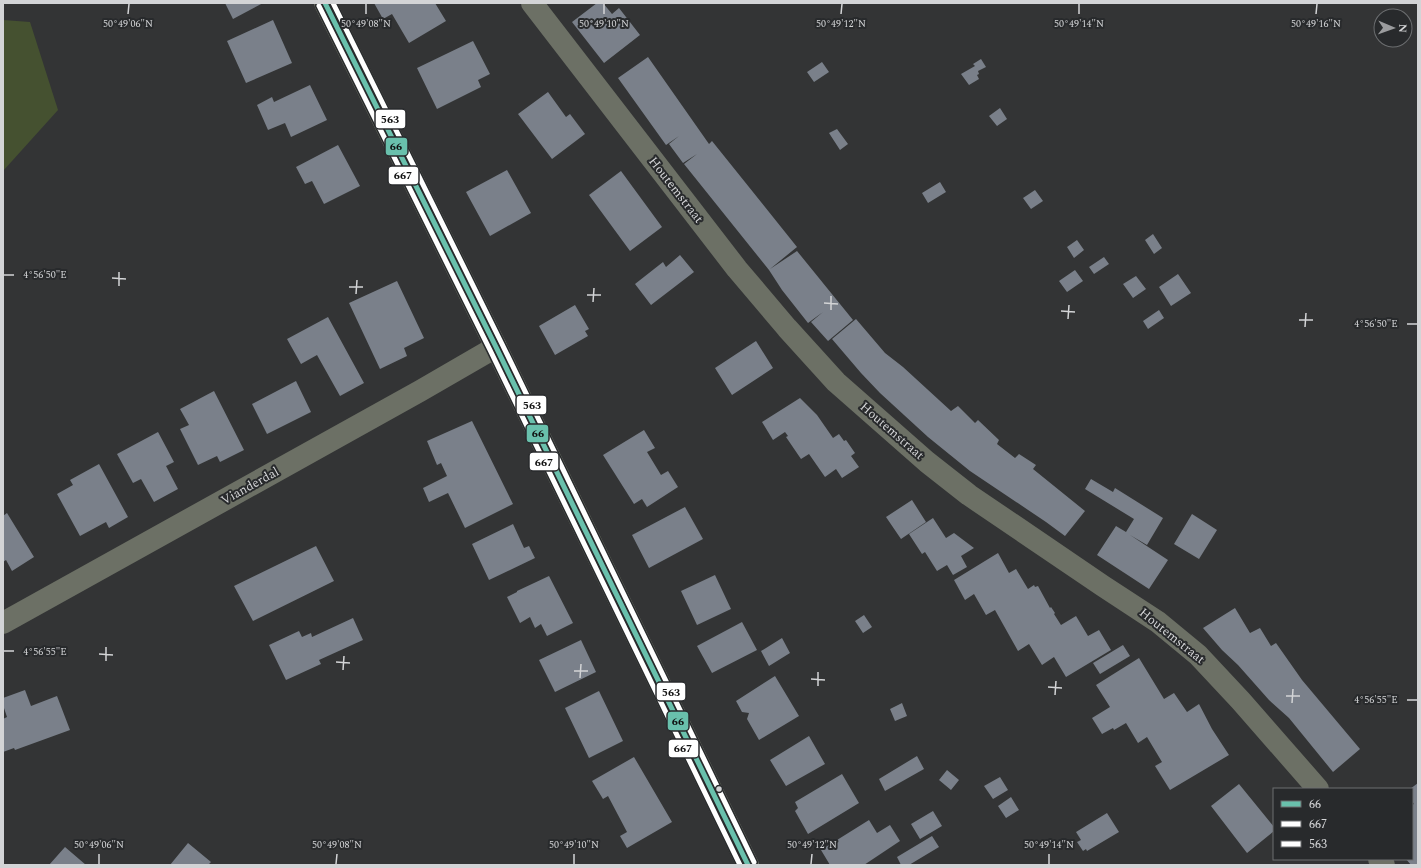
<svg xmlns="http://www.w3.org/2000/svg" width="1421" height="868" viewBox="0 0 1421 868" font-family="Spectral,serif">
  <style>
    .green { fill: #455130 }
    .building { fill: #7a808a }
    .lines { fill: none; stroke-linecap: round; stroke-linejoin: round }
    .minor { stroke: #6c7065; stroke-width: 22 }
    .tertiary { stroke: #6c7065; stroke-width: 22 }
    .bus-1-casing { stroke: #282a2c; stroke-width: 8 }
    .bus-2-casing { stroke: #282a2c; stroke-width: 8 }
    .bus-3-casing { stroke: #282a2c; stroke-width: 8 }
    .bus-1 { stroke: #69c0ac; stroke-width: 5 }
    .bus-2 { stroke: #fff; stroke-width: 5 }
    .bus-3 { stroke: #fff; stroke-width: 5 }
    .ticks { fill: none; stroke: #d3d4d6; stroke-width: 1.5 }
    .bus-dot { fill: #d3d4d6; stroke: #282a2c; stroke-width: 1.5 }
    .labels { text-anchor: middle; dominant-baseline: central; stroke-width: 4; stroke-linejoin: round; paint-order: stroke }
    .street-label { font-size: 13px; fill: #d3d4d6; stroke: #282a2c }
    .ticks-label { font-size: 10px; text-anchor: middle; fill: #d3d4d6; stroke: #282a2c; stroke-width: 4; stroke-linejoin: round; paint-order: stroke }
    .line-badge { stroke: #282a2c; stroke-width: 1.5 }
    .pale-badge-label { font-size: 11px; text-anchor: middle; font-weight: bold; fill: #111 }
  </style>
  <rect width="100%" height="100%" fill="#333435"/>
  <path class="green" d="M3,20L30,22L58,110L3,171Z"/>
  <path class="building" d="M225,3H263L233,19Z
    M374,3H435L446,21L409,43L392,14L383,19Z
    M597,3H603L612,14L619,8L640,35L604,63L572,22Z
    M273,20L292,63L246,83L227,41Z
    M473,41L490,74L478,80L481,87L437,109L417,68Z
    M648,57L709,144L712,141L797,247L770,269L797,251L853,320L828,341L811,322L823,312L808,323L782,290L769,270L684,164L697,154L683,163L669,144L679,136L666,145L618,78Z
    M981,59L986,67L978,71L979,74L977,75L979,79L969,85L961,74L975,66L973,64Z
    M822,62L829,72L814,82L807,72Z
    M310,85L327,120L291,137L285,123L268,130L257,105L272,97L274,102Z
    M548,92L566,117L570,114L585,134L552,159L518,114Z
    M1000,108L1007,119L997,126L989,116Z
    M837,129L848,144L840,150L829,133Z
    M338,145L360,186L324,204L312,181L305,184L296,167Z
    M507,170L531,213L490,236L466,192Z
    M621,171L662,227L630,251L589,195Z
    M940,182L946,192L928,203L922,193Z
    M1035,190L1043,201L1031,209L1023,198Z
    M1153,234L1162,248L1154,254L1145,240Z
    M1077,240L1084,250L1074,258L1067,247Z
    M680,255L694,272L651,305L635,284L663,262L666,267Z
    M1104,257L1109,264L1094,274L1089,267Z
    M1075,270L1083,281L1067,292L1059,281Z
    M1178,274L1191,293L1171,306L1159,287Z
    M1136,276L1146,289L1133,298L1123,284Z
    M397,281L424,338L404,348L407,356L380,369L349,303Z
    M575,305L589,329L585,331L588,336L555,355L539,326Z
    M1159,310L1164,318L1148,329L1143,321Z
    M328,317L364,383L340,396L317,355L301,364L287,339Z
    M856,319L885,353L903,367L951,411L958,406L975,423L978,420L999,440L997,444L1015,458L1019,454L1036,465L1033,469L1085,511L1065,536L1046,522L970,471L928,437L880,393L861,373L832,339Z
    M756,341L773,368L732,395L715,368Z
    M296,381L311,412L267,434L252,404Z
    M214,391L244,450L220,462L217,456L198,465L180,429L189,425L180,409Z
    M800,398L817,415L833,438L839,434L844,441L846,440L855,453L851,456L859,467L842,478L836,469L825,477L809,454L801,459L786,437L788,436L785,432L773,440L762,422Z
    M472,421L513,504L465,528L448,493L429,502L423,488L447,476L441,463L437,465L427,441Z
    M644,430L655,448L647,452L661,475L668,471L678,487L647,507L642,499L634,504L603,455Z
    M158,432L174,462L166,466L178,489L154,502L141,479L133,483L117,454Z
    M99,464L128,517L109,528L106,522L80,536L57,494L73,485L70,480Z
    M1091,479L1113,492L1115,488L1163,518L1147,545L1130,535L1168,560L1149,589L1097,555L1116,526L1126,532L1134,519L1085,489Z
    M912,500L926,522L901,539L886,517Z
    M685,507L703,539L649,568L632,535Z
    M7,513L34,557L12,571L6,560L3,562V516Z
    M1192,514L1217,530L1199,559L1174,544Z
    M933,518L946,538L954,533L974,548L961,556L967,567L953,575L947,565L937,571L925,552L922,554L909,534Z
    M513,524L524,548L529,546L535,558L489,580L472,544Z
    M316,546L334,581L253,621L234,586Z
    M998,553L1009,573L1016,569L1028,589L1034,585L1035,587L1038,586L1050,608L1051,607L1055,613L1054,614L1061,625L1076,616L1088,636L1099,630L1111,650L1066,677L1054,657L1042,665L1029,644L1018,651L995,610L986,615L974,594L965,600L954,580Z
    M715,575L731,609L697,625L681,591Z
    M549,576L573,623L547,636L541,624L535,628L530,617L520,623L507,597L517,592V591Z
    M1235,608L1250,633L1260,628L1271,646L1276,643L1302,680L1360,749L1333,772L1289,718L1269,700L1238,665L1222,650L1203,628Z
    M864,615L872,627L863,633L855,621Z
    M353,618L363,640L319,660L321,664L286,680L269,645L299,631L302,637L311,633L312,637Z
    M742,622L757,650L712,673L697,646Z
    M782,638L790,653L769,666L761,651Z
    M581,640L596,672L555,692L539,660Z
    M1123,645L1130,656L1100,674L1093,663Z
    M1139,658L1164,699L1174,693L1187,712L1199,704L1212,729L1229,755L1170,790L1155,766L1162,762L1147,737L1138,743L1126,723L1114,730L1113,728L1102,734L1092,718L1110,707L1096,685Z
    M775,676L799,716L759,740L747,719L749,713L742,712L736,701Z
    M25,690L31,706L57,696L70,730L15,750L14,748L3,752V719L7,717L3,705V698Z
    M599,691L623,741L589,758L565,708Z
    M902,703L907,716L895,721L890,709Z
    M809,736L825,764L786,786L770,760Z
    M917,756L924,769L885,791L879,779Z
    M634,757L672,822L627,848L620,836L627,832L608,796L603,799L592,781Z
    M947,770L959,780L951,790L939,780Z
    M842,774L859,803L808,834L795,811L798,808L795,802Z
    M1000,777L1008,790L993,799L984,786Z
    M1418,783V865H1411L1406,859H1412V805L1414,804L1412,801V789H1410Z
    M1239,784L1274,827V831L1247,853L1211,806Z
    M1011,797L1019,810L1006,818L998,806Z
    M933,811L942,826L920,839L911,824Z
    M1107,813L1119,832L1087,851L1086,849L1083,851L1077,842L1081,840L1076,832Z
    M869,820L877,833L890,825L900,841L864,865H830L821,850Z
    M932,836L939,847L909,865H901L897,857Z
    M188,843L211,862L208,865H170Z
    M65,847L86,865H49Z"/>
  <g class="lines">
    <path class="minor" d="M3,623L420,391L496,347"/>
    <path class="tertiary" d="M325,3L496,347L748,865
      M532,3L737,269L787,328L836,382L927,462L969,495L1103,586L1158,622L1198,655L1241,701L1318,789
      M1379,859L1384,865"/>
    <g class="bus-1-casing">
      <path id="bus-1" d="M325,3L496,347L748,865"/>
    </g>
    <g class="bus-2-casing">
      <path id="bus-2" d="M319,6L490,350L740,865"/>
    </g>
    <g class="bus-3-casing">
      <path id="bus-3" d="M333,3L502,344L754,862"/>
    </g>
    <use href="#bus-1" class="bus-1"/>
    <use href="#bus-2" class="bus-2"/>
    <use href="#bus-3" class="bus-3"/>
  </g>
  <path class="ticks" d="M128,14L129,4M366,14V4M604,14V4M841,14L842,4M1079,14V4M1316,14L1317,4M4,275H14M112,278L126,279M119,286V272M349,287H363M356,294L357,280M587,295H601M593,302L594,288M824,303L838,304M831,310V296M1061,311L1075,312M1068,319L1069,305M1299,320H1313M1407,324H1417M1305,327L1306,313M4,651H14M99,654L113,655M106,661V647M336,662L350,663M343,670L344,656M574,671H588M580,678L581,664M811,679L825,680M818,686V672M1048,687L1062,688M1055,695L1056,681M1286,696H1300M1407,700H1417M1292,703L1293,689M99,864V854M336,864L337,854M574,864V854M811,864L812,854M1049,864V854"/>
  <circle class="bus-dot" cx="719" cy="789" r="3.5"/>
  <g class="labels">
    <g class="street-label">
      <text transform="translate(676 190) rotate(52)">Houtemstraat</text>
      <text transform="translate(892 431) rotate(41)">Houtemstraat</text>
      <text transform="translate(250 486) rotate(-29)">Vianderdal</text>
      <text transform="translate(1172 636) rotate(39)">Houtemstraat</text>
    </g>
  </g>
  <g class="ticks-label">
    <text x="128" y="27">50°49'06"N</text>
    <text x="366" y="27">50°49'08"N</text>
    <text x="604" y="27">50°49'10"N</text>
    <text x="841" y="27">50°49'12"N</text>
    <text x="1079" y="27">50°49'14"N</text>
    <text x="1316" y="27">50°49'16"N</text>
    <text x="45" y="278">4°56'50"E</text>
    <text x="1376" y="327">4°56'50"E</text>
    <text x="45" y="655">4°56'55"E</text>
    <text x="1376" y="703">4°56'55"E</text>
    <text x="99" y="848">50°49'06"N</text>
    <text x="337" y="848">50°49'08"N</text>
    <text x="574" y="848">50°49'10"N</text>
    <text x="812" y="848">50°49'12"N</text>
    <text x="1049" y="848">50°49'14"N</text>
  </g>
  <g class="line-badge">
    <rect x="375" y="109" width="31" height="20" rx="4" fill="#fff"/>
    <rect x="385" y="137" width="23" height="19" rx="4" fill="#69c0ac"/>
    <rect x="388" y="166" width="31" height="19" rx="4" fill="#fff"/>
    <rect x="516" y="395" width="31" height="20" rx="4" fill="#fff"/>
    <rect x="526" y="424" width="23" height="19" rx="4" fill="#69c0ac"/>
    <rect x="529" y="452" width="30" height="19" rx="4" fill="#fff"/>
    <rect x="656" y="682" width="30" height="19" rx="4" fill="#fff"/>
    <rect x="667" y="711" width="22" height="20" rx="4" fill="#69c0ac"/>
    <rect x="668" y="739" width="31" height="19" rx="4" fill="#fff"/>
  </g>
  <g class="pale-badge-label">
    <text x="390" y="123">563</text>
    <text x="396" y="150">66</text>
    <text x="403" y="179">667</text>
    <text x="532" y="409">563</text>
    <text x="538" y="437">66</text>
    <text x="544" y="466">667</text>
    <text x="671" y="696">563</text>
    <text x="678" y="725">66</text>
    <text x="683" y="752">667</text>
  </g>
  <rect width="1421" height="868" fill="none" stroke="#d3d4d6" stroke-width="8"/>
  <rect x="1273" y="788" width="140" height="72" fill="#282a2c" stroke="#6c6e70"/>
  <rect x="1281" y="801" width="20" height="6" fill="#69c0ac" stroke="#6c6e70"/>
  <text x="1309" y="808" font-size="12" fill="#d3d4d6">66</text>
  <rect x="1281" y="821" width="20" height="6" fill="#ffffff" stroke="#6c6e70"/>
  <text x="1309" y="828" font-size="12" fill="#d3d4d6">667</text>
  <rect x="1281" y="841" width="20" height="6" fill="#ffffff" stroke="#6c6e70"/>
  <text x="1309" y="848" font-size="12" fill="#d3d4d6">563</text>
  <g transform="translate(1393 28) rotate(92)"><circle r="19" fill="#282a2c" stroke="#6c6e70"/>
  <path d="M0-3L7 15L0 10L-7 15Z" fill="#9b9c9e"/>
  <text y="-6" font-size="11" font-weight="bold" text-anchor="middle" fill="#d3d4d6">N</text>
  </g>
</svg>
